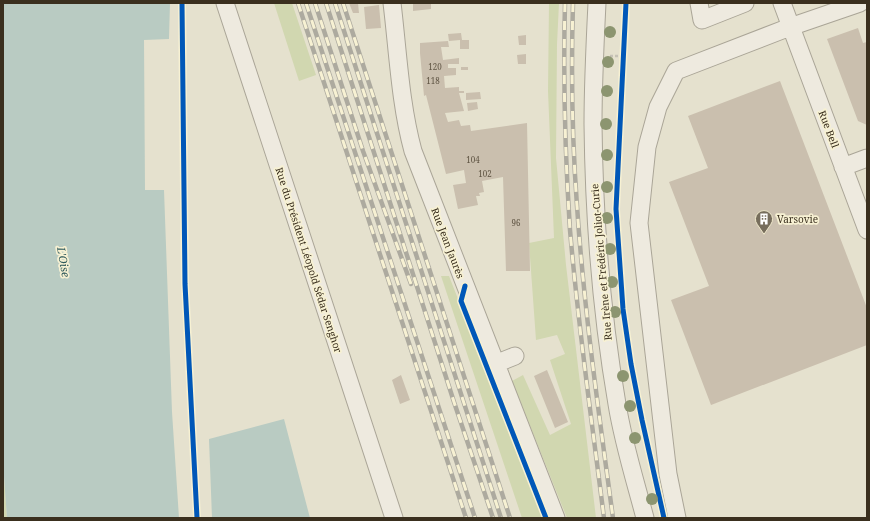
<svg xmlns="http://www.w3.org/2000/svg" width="870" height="521" viewBox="0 0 870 521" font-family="'Noto Serif',serif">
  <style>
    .green { fill: #d1d7b0 }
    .water { fill: #b9cbc2 }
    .building { fill: #cabfae }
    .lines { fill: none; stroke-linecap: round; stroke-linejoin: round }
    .minor-casing { stroke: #aaa597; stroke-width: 19 }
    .path { stroke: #c6c2b6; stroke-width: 2.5; stroke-dasharray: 3 2; stroke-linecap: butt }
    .minor { stroke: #eeeadf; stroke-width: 17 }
    .rail-casing { stroke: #adaa9f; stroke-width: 4.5 }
    .rail { stroke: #f7f1d3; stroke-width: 3; stroke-dasharray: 9; stroke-linecap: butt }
    .cycleway-casing { stroke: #f7f1d3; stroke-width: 8 }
    .cycleway { stroke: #0057b8; stroke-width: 5 }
    .tree { fill: #8c9570 }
    .labels { text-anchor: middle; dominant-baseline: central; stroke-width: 3.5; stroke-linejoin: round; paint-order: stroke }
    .number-label { font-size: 8px; fill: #5e5342 }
    .street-label { font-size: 10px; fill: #3a2f1e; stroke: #f7f1d3 }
    .poi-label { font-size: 10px; fill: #3a2f1e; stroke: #f7f1d3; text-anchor: start }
    .water-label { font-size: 11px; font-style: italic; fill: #2d585a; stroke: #f7f1d3 }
  </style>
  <rect width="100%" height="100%" fill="#e5e1ce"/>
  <path class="green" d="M274,3H292L316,75L299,81Z
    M549,3H559L557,44L556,158L566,265L596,518H567L512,381L523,375L550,435L571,424L550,360L565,354L557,335L536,340L529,243L554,238L548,91Z
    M441,276H449L544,518H522Z
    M3,463L7,518H3Z"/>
  <path class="water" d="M3,3H170L169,39L144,40L145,190H164L172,412L179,518H7L3,463Z
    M284,419L310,518H212L209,439Z"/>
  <path class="building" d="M349,3H358L359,13H353Z
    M413,3H431V9L413,11Z
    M379,5L381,28L366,29L364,7Z
    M858,28L863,43L867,42V125L858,121L827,39Z
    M461,33L462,40H469V49H460V40L449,41L448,34Z
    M526,35V45H519L518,36Z
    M448,41L449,47H441L443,60L459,58V64H448V68H456V75L444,76L445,88L459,87V91H464V93H459L464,111L445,113L448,122L459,120L461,126L470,125L471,131L527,123L530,271H506L503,177L482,181L484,192L479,193L480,196H476L478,205L458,209L453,185L466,183L464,170L446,174L426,95L424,96L420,53V43Z
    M526,54V64H518L517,55Z
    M461,67H468V70H461Z
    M780,81L867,308V345L711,405L671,300L709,286L669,182L708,168L688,116Z
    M480,92L481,99L466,100V93Z
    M477,102L478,109L468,111L467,103Z
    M547,370L568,422L555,428L534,376Z
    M401,375L410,400L400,404L392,380Z"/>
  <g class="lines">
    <g class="minor-casing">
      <path id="minor" d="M225,3L394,518
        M392,3C398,52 400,103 413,151L556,518
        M597,3C595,43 593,84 593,124C594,217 601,311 617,404C623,442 635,480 645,518
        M699,3L702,20L745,3
        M782,3L867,230
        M843,167L867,158
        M495,364L515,356
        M677,518L668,474L639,223L647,147L658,107L676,71L790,27L860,3"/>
    </g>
    <path class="path" d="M610,56H623"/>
    <use href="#minor" class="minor"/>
    <g class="rail-casing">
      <path id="rail" d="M298,3L466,518
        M306,3L475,518
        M315,3L363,151L411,284
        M326,3L454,402L493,518
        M335,3L501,518
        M343,3L510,518
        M565,3C563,79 565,154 570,230C578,326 592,422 604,518
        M573,3C571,70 572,138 577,206C584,310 599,414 613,518"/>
    </g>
    <use href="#rail" class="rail"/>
    <g class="cycleway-casing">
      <path id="cycleway" d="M182,3L185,284L197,518
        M626,3L616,209L623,309L631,364L642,420L664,518
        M465,286L461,301L546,518"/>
    </g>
    <use href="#cycleway" class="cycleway"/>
  </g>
  <g class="tree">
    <circle cx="610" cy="32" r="6"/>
    <circle cx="608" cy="62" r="6"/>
    <circle cx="607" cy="91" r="6"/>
    <circle cx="606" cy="124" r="6"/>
    <circle cx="607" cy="155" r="6"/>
    <circle cx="607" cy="187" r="6"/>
    <circle cx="607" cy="218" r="6"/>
    <circle cx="610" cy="249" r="6"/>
    <circle cx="612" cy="282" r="6"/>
    <circle cx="615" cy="312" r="6"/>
    <circle cx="623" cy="376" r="6"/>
    <circle cx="630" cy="406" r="6"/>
    <circle cx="635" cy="438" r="6"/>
    <circle cx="652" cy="499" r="6"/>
  </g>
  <defs>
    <g id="building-pin" transform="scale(0.9)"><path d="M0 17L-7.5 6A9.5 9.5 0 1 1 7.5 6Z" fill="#766d5c" stroke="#f7f1d3"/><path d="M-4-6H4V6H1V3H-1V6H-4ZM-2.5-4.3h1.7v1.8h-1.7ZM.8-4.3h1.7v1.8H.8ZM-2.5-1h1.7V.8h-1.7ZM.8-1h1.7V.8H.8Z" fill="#fff"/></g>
  </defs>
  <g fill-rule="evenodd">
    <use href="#building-pin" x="764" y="219"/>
  </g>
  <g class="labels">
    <g class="number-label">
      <text x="435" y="66">120</text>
      <text x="433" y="80">118</text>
      <text x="473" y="159">104</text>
      <text x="485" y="173">102</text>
      <text x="516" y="222">96</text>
    </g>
    <g class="street-label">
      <text transform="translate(829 129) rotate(69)">Rue Bell</text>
      <text transform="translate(448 243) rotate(69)">Rue Jean Jaurès</text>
      <text transform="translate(309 260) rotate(72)">Rue du Président Léopold Sédar Senghor</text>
      <text transform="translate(601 262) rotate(-95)">Rue Irène et Frédéric Joliot-Curie</text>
    </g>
    <g class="poi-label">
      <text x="777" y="219">Varsovie</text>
    </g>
    <g class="water-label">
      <text transform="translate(64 262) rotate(80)">L'Oise</text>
    </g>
  </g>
  <rect width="870" height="521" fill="none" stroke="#3a2f1e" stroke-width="8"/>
</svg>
